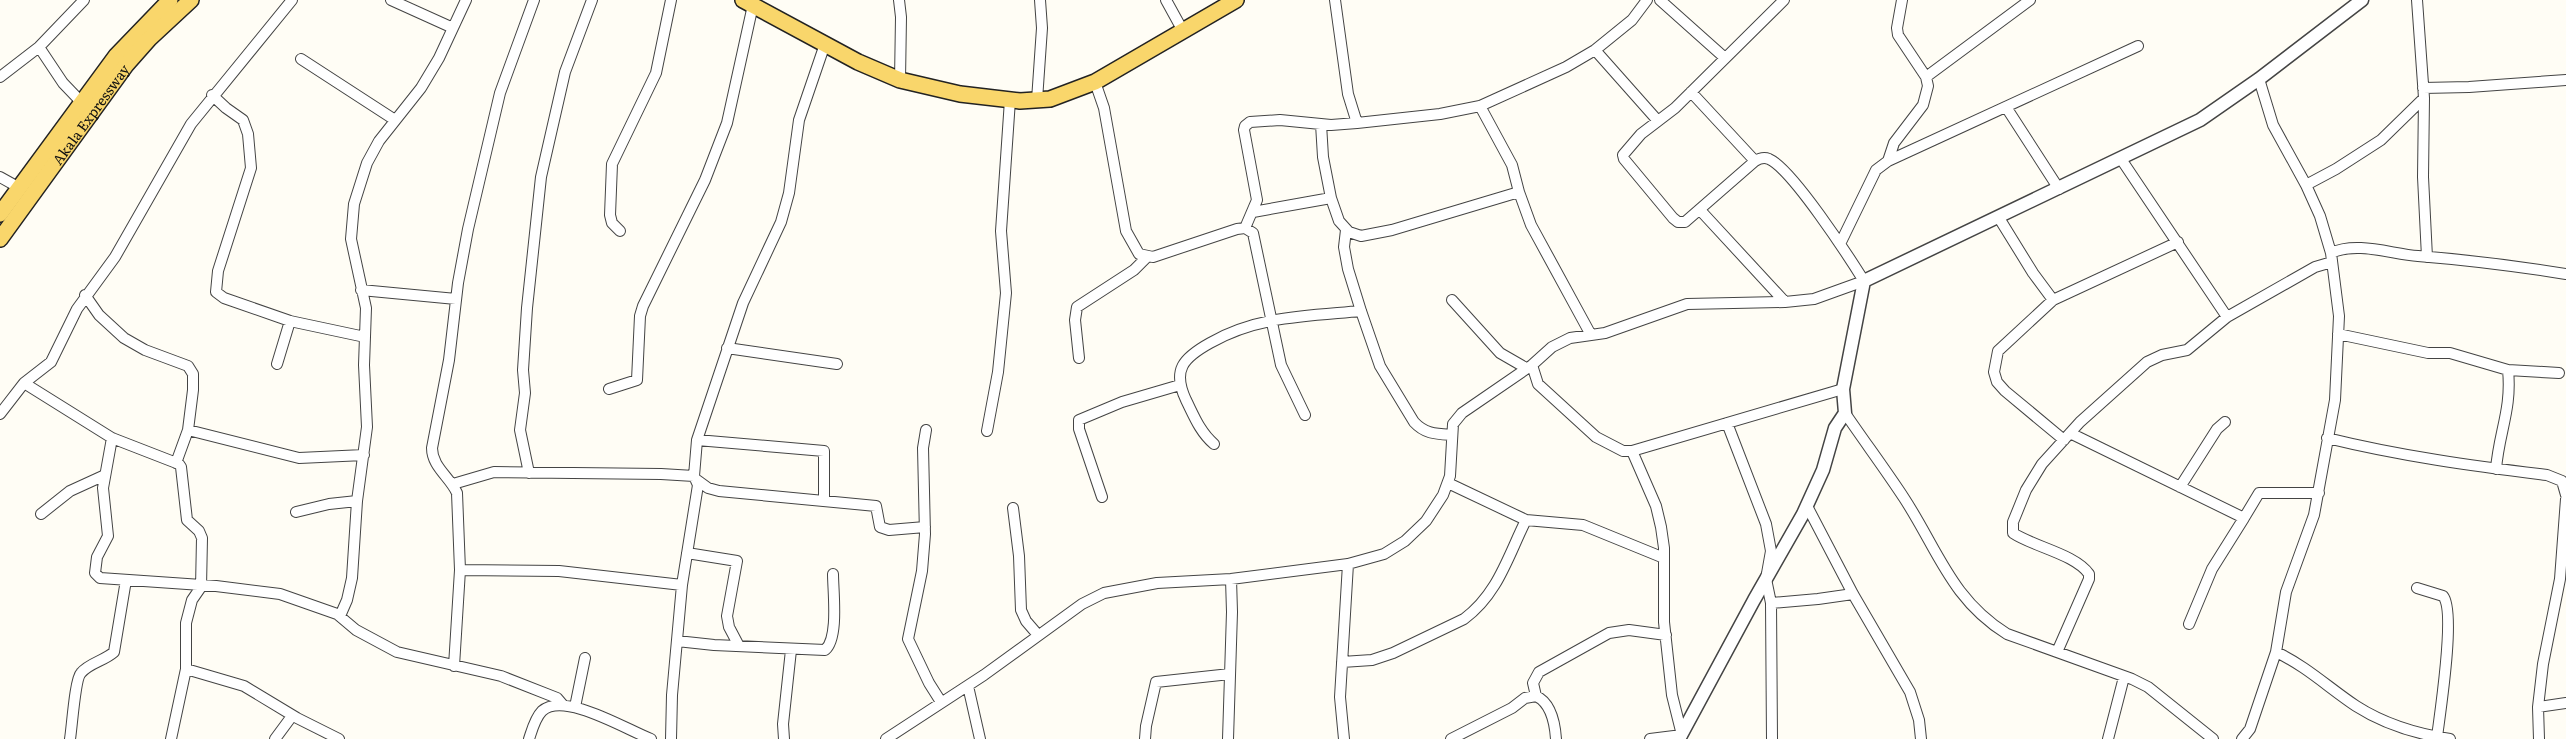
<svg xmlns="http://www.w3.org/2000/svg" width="2566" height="739" viewBox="0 0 2566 739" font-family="Literata,serif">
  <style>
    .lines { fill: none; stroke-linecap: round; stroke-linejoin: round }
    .minor-casing { stroke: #444; stroke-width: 12 }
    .tertiary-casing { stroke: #444; stroke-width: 15 }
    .primary-casing { stroke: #222; stroke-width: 18 }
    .minor { stroke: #fff; stroke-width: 10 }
    .tertiary { stroke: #fff; stroke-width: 12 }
    .primary { stroke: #f9d66b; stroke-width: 15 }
    .labels { text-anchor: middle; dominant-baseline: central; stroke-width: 5; stroke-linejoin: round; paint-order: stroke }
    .street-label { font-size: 14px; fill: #111; stroke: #fff }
  </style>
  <rect width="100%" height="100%" fill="#fffdf5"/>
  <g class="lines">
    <g class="minor-casing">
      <path id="minor" d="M391,0L453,28
        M899,0L901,17L900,80
        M1166,0L1183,31
        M1335,0L1348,94L1357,123
        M1660,0L1725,58
        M2417,0L2424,98L2423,177L2427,257
        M39,47L63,83L86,107
        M1595,50L1658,121
        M301,59L395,120
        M0,77L39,47L84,0
        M1926,77L2030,0
        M2259,79L2273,125L2306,185L2320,216L2331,253
        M1095,82L1104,108L1126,231L1139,254L1153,257L1237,229L1245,228L1253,233L1281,365L1305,415
        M2423,88L2469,87L2566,80
        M1691,92L1755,161
        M212,95L226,108L243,120L248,134L251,168L218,271L216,292L224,298L290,321L365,337
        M1037,100L1042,28L1040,0
        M1480,106L1512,165L1519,192L1531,225L1591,335
        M2006,107L2059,189
        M1321,124L1323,157L1331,198L1339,221L1349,232L1361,236L1392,230L1519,192
        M2121,159L2227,317
        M1888,161L1894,143L1923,105L1928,86L1926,77L1898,35L1897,28L1902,0
        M0,177L18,187
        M2306,185L2336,169L2381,140L2424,98
        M1700,210L1785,302
        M1253,212L1331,198
        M1999,218L2033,273L2053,300
        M1245,228L1257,200L1244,130L1245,126L1250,122L1280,120L1331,125L1357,123L1440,114L1480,106L1566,67L1595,50L1632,20L1647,0
        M1346,230L1344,247L1348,269L1361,311L1380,366L1414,422C1425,434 1436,434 1452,435
        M620,231L612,223L610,215L612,164L656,73L671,0
        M1841,242L1876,170L1888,161L2138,46
        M361,290L456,299
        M85,295L99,315L124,338L145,350L188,366L193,374V390L188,430
        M1452,300L1500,353L1526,368
        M2338,334L2428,353H2450L2508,370L2559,373
        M727,348L837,364
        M1079,358L1075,320L1077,307L1134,270L1147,257
        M277,364L290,321
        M1532,365L1538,384L1596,437L1623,451H1632L1656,506L1661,527L1664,548V622L1672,695L1682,735L1650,739
        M24,383L51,362L77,309L115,257L191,124L292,0
        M609,389L637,380L640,316L643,306L705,180L727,123L753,5
        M1845,413C1864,441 1885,469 1904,498C1938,550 1951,599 2007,634L2132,679L2148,687L2213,739
        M0,414L24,383L112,438L179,464L181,467L187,520L199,531L202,538L201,587L192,600L186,623V669L244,686L297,718L339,739
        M1727,423L1766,524L1771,551L1766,579L1771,603L1772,739
        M926,430L923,448L925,534L922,571L908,639L929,683L941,702
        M987,431L998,372L1006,293L1001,231L1010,100
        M2070,433L2244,518L2259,493H2319
        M112,438L103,488L108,536L97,557L95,573L100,578L216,586L280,594L337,614L356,630L397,652L501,676L557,698L563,705
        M2327,438C2400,456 2473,466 2547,475L2562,481L2566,495
        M697,440L824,451V501
        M2064,440L2005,391L1997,382L1994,372L1998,351L2053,300L2178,242
        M1214,444C1200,432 1194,416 1186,400C1172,370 1183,358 1210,343C1257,316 1307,316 1361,311
        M1632,451L1843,389
        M176,463L188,430L299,458L364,455
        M2496,469C2499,432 2512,409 2508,370
        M529,473L520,430L525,393L523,370L527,308L541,177L565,72L592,0
        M697,480L708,488L719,491L876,506L880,527L889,530L925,527
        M453,484L494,472L661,474L694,476
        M2180,487L2217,429L2225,422
        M1102,497L1079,429V420L1122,402L1180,385
        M1807,506L1853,594L1910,692L1919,720L1921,739
        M1013,508L1019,556L1021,610L1026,621L1038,635
        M296,512L329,504L357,501
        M41,514L70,491L105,475
        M1526,520L1583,525L1664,558
        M687,553L737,561L727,616L729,627L739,646
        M460,570L559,571L682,585
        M2417,588L2443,596C2456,611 2440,713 2437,737
        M1771,603L1818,599L1853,594
        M340,616L347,600L352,578L357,501L367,427L364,365L366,308L351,239L354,204L367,163L379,141L421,88L439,58L466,0
        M2189,624L2212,569L2244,518
        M677,641L714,645L825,650C839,638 833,592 833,574
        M2057,652L2089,579V574C2075,554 2034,547 2013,533V522L2026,490L2042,464L2080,422L2147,362L2162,355L2187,350L2227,317L2315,267L2332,262
        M2276,652C2306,666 2329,688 2356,706C2384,724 2417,734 2450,739
        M1342,662L1372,660L1393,653L1464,619C1498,594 1508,556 1526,520L1448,483
        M454,666L460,570L457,493C450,477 432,467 432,448L449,360L458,283L468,229L500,93L534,0
        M968,686L980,739
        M1536,696L1533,683L1539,672L1609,633L1629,630L1666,635
        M575,707L585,658
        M2538,707L2566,703
        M70,739C72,727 75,679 81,673C89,663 104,661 114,652L126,580
        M171,739L186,669
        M275,739L292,716
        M529,739C532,730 535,718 542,711C564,691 627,730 651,739
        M671,739L672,695L682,585L698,485L694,476L697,440L743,303L781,222L789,193L799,120L825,44
        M784,739L783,724L791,650
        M886,739L984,675L1082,604L1104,593L1157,583L1231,579L1348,564L1384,554L1405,541L1426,521L1443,495L1450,476L1453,424L1462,413L1532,365L1552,347L1570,338L1605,333L1687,304L1785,302L1814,299L1864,281C1849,257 1792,169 1769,159C1764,157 1760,158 1755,161L1685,222H1678L1673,218L1624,159L1623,155L1641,134L1675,108L1784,0
        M1145,739L1146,726L1156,682L1230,674
        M1228,739L1232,612L1231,579
        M1344,739L1340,697L1348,564
        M1451,739L1512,708L1525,698L1536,696C1551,703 1555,724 1556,739
        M2108,739L2124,677
        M2242,739L2250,729L2276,652L2286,592L2314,515L2335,400L2339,316L2331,253C2357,241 2391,254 2418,256C2468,260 2516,266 2566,274
        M2539,739L2538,707L2543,664L2560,579L2566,499"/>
    </g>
    <g class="tertiary-casing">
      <path id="tertiary" d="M1679,739L1754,600L1803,514L1823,470L1835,428L1845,413L1843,389L1864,281L2200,120L2259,79L2362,0"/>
    </g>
    <g class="primary-casing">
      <g id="primary">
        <path d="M743,0L858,62L900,80L960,94L1020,101L1050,99L1095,82L1236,0"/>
        <path d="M0,214L116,56L170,0"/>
        <path id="s1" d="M0,239L126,65L149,39L191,0"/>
      </g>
    </g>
    <use href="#minor" class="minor"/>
    <use href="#tertiary" class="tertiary"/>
    <use href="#primary" class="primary"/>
  </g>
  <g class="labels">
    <g class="street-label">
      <text stroke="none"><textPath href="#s1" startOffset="154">Akala Expressway</textPath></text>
    </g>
  </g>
</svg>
